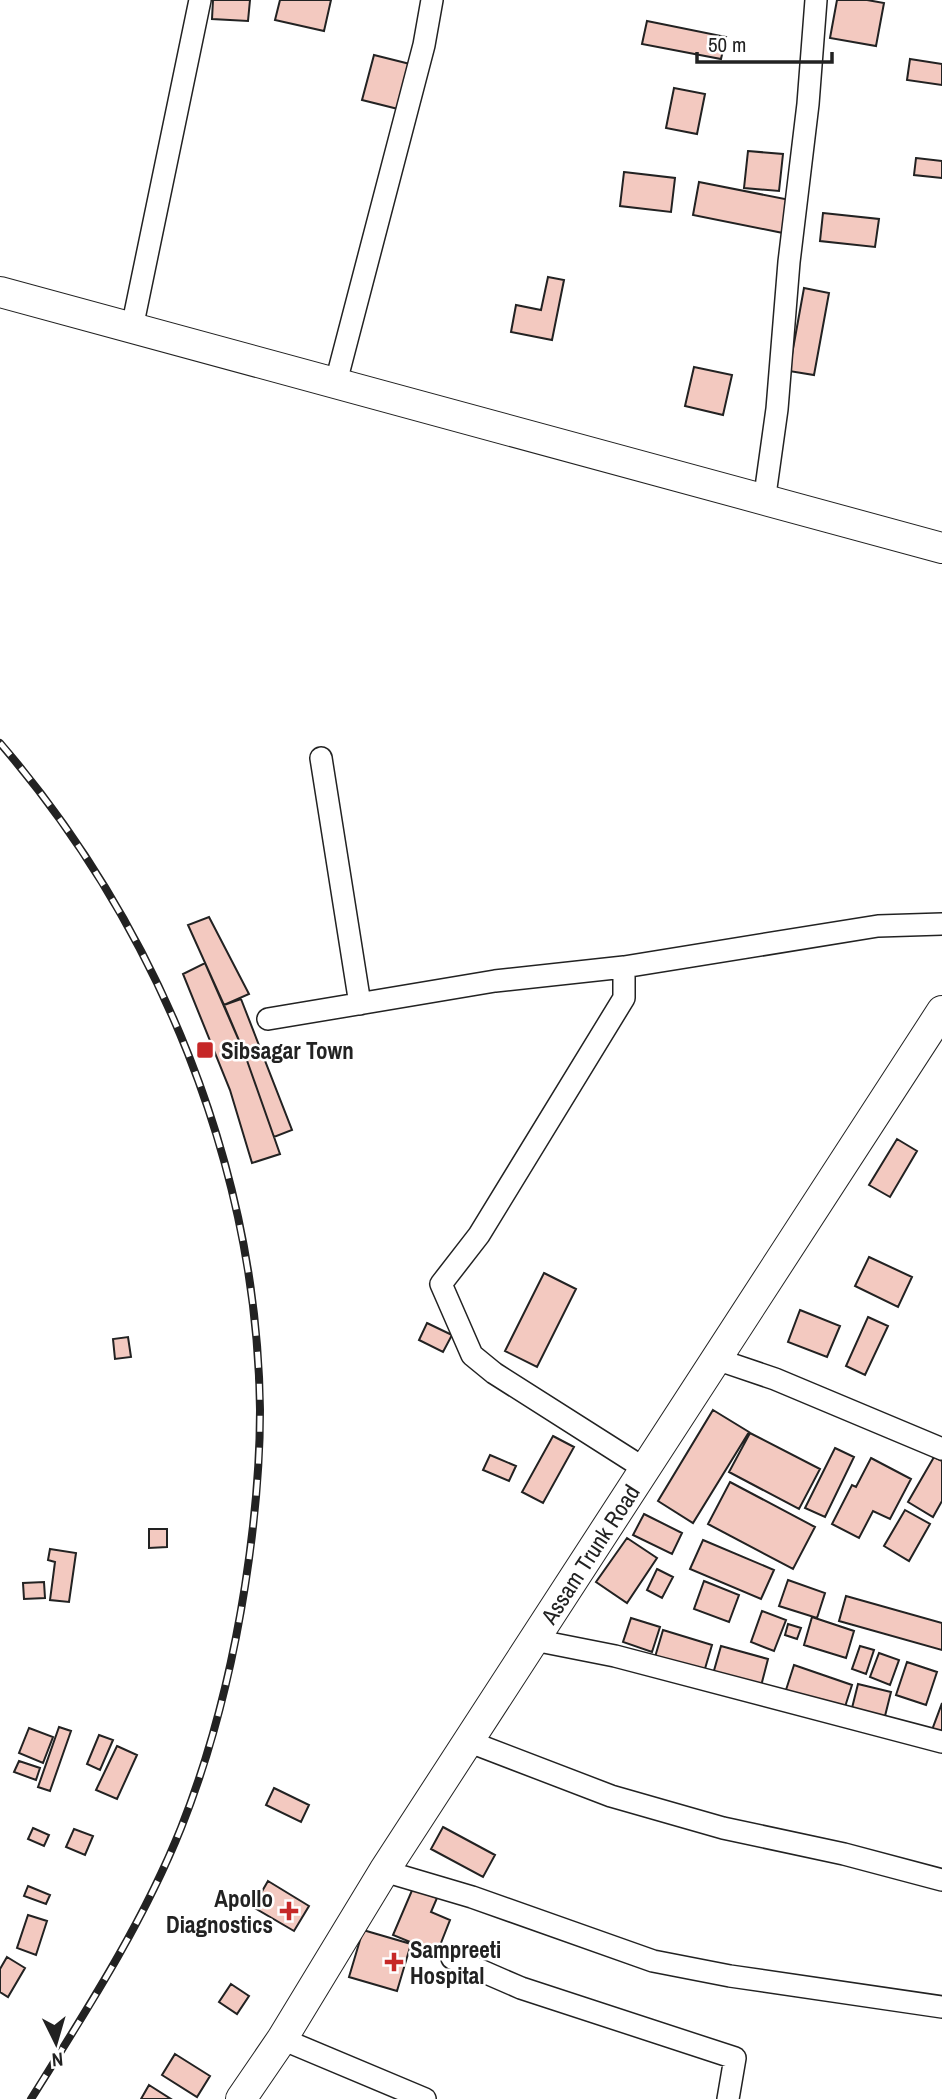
<svg xmlns="http://www.w3.org/2000/svg" width="942" height="2099" viewBox="0 0 942 2099" font-family="'Archivo Narrow',sans-serif">
  <style>
    .building { fill: #f3c9c0; stroke: #222; stroke-width: 2 }
    .lines { fill: none; stroke-linecap: round; stroke-linejoin: round }
    .minor-casing { stroke: #222; stroke-width: 24 }
    .highway-casing { stroke: #222; stroke-width: 32 }
    .minor { stroke: #fff; stroke-width: 21 }
    .highway { stroke: #fff; stroke-width: 30 }
    .rail-casing { stroke: #222; stroke-width: 8 }
    .rail { stroke: #fff; stroke-width: 5; stroke-dasharray: 16; stroke-linecap: butt }
    .poi-dot { fill: #c62828; stroke: #fff; stroke-width: 2.5 }
    .labels { text-anchor: middle; dominant-baseline: central; stroke-width: 5; stroke-linejoin: round; paint-order: stroke }
    .poi-label { font-size: 23px; font-weight: bold; fill: #222; stroke: #fff; text-anchor: start }
    .street-label { font-size: 23px; fill: #222; stroke: #fff }
  </style>
  <rect width="100%" height="100%" fill="#fff"/>
  <path class="building" d="M213,0H250L248,21L212,19Z
    M280,0H331L324,31L275,20Z
    M837,0H867L884,3L876,46L830,38Z
    M647,21L726,37L721,59L642,44Z
    M374,55L410,64L398,109L362,100Z
    M910,59L942,64V85L907,80Z
    M674,88L705,94L697,134L666,128Z
    M748,151L783,154L779,191L744,188Z
    M916,158L942,161V178L914,175Z
    M624,172L675,178L671,212L620,206Z
    M699,182L790,200L783,233L693,215Z
    M823,213L879,219L875,247L820,241Z
    M548,277L564,280L552,340L511,332L516,305L541,310Z
    M804,288L829,293L814,375L789,371Z
    M694,367L732,375L723,415L685,406Z
    M209,917L249,994L224,1005L188,925Z
    M205,963L244,1052L280,1154L252,1163L230,1090L183,974Z
    M241,999L292,1130L274,1137L244,1052L224,1005Z
    M897,1139L917,1151L890,1197L869,1185Z
    M869,1257L912,1277L898,1307L855,1286Z
    M544,1273L576,1289L537,1367L505,1351Z
    M800,1310L840,1326L827,1357L788,1342Z
    M868,1317L888,1326L865,1375L846,1366Z
    M427,1323L452,1335L443,1352L419,1340Z
    M128,1337L131,1357L115,1359L113,1339Z
    M713,1410L749,1432L693,1523L658,1501Z
    M750,1433L820,1469L799,1509L729,1472Z
    M553,1436L574,1447L543,1503L522,1492Z
    M835,1448L854,1457L825,1517L805,1508Z
    M490,1455L516,1466L509,1481L483,1470Z
    M934,1457L942,1461V1501L933,1517L908,1502Z
    M871,1458L911,1479L890,1519L873,1511L859,1538L832,1524L852,1485L856,1487Z
    M730,1482L815,1527L793,1569L708,1524Z
    M905,1510L930,1524L909,1561L884,1546Z
    M644,1514L682,1533L672,1554L633,1535Z
    M149,1529H167V1547L149,1548Z
    M627,1538L657,1558L627,1603L596,1582Z
    M703,1540L774,1570L761,1599L690,1569Z
    M50,1549L76,1553L69,1602L50,1600L55,1562L48,1560Z
    M657,1569L673,1577L662,1598L647,1590Z
    M788,1580L825,1593L817,1618L779,1606Z
    M704,1581L739,1595L729,1622L694,1609Z
    M44,1582L45,1598L24,1599L23,1583Z
    M846,1596L942,1623V1650L839,1621Z
    M762,1611L786,1620L774,1651L751,1642Z
    M812,1617L854,1631L846,1658L804,1645Z
    M631,1618L660,1627L652,1652L623,1642Z
    M788,1624L801,1628L797,1639L785,1635Z
    M663,1630L712,1645L704,1672L655,1657Z
    M721,1646L768,1659L761,1686L713,1674Z
    M860,1646L874,1650L866,1674L852,1669Z
    M879,1653L899,1660L890,1685L870,1677Z
    M907,1662L937,1672L926,1705L896,1695Z
    M794,1665L852,1685L843,1713L785,1693Z
    M858,1684L891,1692L884,1720L851,1712Z
    M942,1703V1734L932,1730Z
    M59,1727L71,1731L50,1791L38,1787Z
    M29,1728L53,1737L43,1763L19,1753Z
    M99,1735L113,1740L100,1770L87,1764Z
    M117,1746L137,1755L117,1799L96,1790Z
    M19,1761L40,1768L36,1780L14,1772Z
    M274,1788L309,1805L301,1822L266,1805Z
    M443,1827L495,1855L483,1877L431,1849Z
    M33,1828L49,1835L44,1846L28,1839Z
    M74,1829L93,1836L85,1855L66,1847Z
    M268,1881L309,1906L294,1931L253,1907Z
    M28,1886L50,1895L46,1904L24,1896Z
    M413,1888L437,1898L431,1912L450,1920L437,1953L393,1935Z
    M28,1915L47,1921L36,1955L17,1948Z
    M363,1930L411,1944L397,1991L349,1977Z
    M7,1957L25,1968L8,1997L0,1992V1969Z
    M231,1984L249,1996L237,2014L219,2002Z
    M175,2054L210,2076L197,2097L162,2075Z
    M149,2085L171,2099H141Z"/>
  <g class="lines">
    <g class="minor-casing">
      <path id="minor" d="M132,328L200,0
        M336,382L424,45L432,0
        M764,502L777,409L789,262L808,104L816,0
        M321,758L360,1004
        M624,967V998L479,1235L441,1284L472,1355L494,1373L645,1469
        M268,1019L495,981L624,967L878,926L942,924
        M716,1359L775,1379L942,1449
        M534,1640L615,1656L942,1742
        M470,1742L611,1796L723,1828L844,1854L942,1880
        M384,1871L472,1897L653,1961L730,1976L942,2007
        M452,1958L521,1988L735,2058L728,2099
        M282,2039L425,2099"/>
    </g>
    <g class="highway-casing">
      <path id="highway" d="M0,292L942,548
        M241,2099L282,2039L384,1871L942,1011"/>
    </g>
    <use href="#minor" class="minor"/>
    <use href="#highway" class="highway"/>
    <g class="rail-casing">
      <path id="rail" d="M0,743C158,927 257,1166 260,1410C260,1470 254,1528 245,1586C232,1669 212,1750 181,1828C142,1925 86,2011 31,2099"/>
    </g>
    <use href="#rail" class="rail"/>
  </g>
  <g class="poi-dot">
    <rect x="196" y="1041" width="18" height="18" rx="3.5"/>
    <path d="M285.5 1900.5h7v7h7v7h-7v7h-7v-7h-7v-7h7z"/>
    <path d="M390.5 1951.5h7v7h7v7h-7v7h-7v-7h-7v-7h7z"/>
  </g>
  <g class="labels">
    <g class="poi-label">
      <text x="221" y="1050">Sibsagar Town</text>
      <text x="273" y="1898" text-anchor="end">Apollo<tspan x="273" dy="26">Diagnostics</tspan></text>
      <text x="410" y="1949">Sampreeti<tspan x="410" dy="26">Hospital</tspan></text>
    </g>
    <g class="street-label">
      <text transform="translate(590 1554) rotate(-57)">Assam Trunk Road</text>
    </g>
  </g>
  <g transform="translate(56 2043) rotate(175)" stroke="#ffffff" stroke-width="5" paint-order="stroke">
  <path d="M0-5L12 26L0 18L-12 26Z" fill="#222222"/>
  <text y="-10" font-size="19" font-weight="bold" text-anchor="middle" fill="#222222">N</text>
  </g>
  <path d="M697 52v10h135v-10" fill="none" stroke="#222222" stroke-width="3.5"/>
  <text x="708" y="52" font-size="21" fill="#222222" stroke="#ffffff" stroke-width="5" paint-order="stroke">50 m</text>
</svg>
